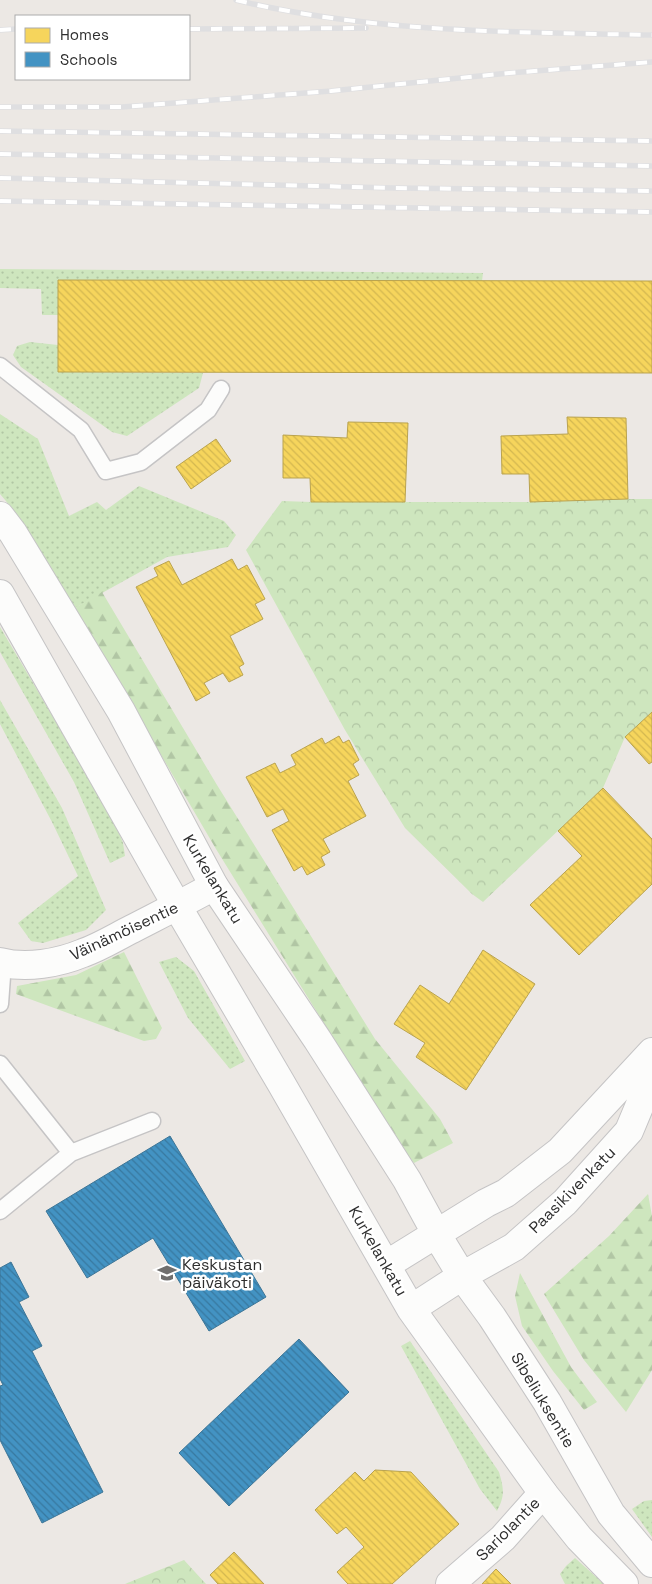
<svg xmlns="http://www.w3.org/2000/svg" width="652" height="1584" viewBox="0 0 652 1584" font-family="'Space Grotesk',sans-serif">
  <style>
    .grass { fill: url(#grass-dots) }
    .forest { fill: url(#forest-firs) }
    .park { fill: url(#park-crowns) }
    .homes { fill: url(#homes-back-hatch); stroke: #baa34e }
    .schools { fill: url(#schools-back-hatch); stroke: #3d7596 }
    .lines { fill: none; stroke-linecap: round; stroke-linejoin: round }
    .service-casing { stroke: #c5c4c5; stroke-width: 19 }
    .minor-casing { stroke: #c5c4c5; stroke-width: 30 }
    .tertiary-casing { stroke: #c5c4c5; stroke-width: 30 }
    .service { stroke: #fcfcfb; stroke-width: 16 }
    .minor { stroke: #fcfcfb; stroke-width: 28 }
    .tertiary { stroke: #fcfcfb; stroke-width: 28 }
    .rail-casing { stroke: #dfdfe1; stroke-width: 5.5 }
    .rail { stroke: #fff; stroke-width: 4; stroke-dasharray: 11; stroke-linecap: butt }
    .labels { text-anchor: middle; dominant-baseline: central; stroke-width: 5; stroke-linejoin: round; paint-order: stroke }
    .street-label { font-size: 16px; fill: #2e2e2e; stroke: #fff }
    .poi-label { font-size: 16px; fill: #2e2e2e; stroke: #fff; text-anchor: start }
  </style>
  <defs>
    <pattern id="grass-dots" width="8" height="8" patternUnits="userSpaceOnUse" patternTransform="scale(1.25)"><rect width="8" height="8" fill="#cee6be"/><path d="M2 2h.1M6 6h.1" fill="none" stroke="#b1c6a4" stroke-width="1.8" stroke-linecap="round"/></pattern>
    <pattern id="forest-firs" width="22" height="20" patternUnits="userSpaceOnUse" patternTransform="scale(1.25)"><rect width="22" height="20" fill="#cee6be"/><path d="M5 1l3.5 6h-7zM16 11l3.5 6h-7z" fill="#b1c6a4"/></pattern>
    <pattern id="park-crowns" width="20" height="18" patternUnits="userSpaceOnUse" patternTransform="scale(1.25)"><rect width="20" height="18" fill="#cee6be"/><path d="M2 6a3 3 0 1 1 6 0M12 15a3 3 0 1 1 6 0" fill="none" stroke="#b1c6a4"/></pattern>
    <pattern id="homes-back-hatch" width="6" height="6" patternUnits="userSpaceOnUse" patternTransform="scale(1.25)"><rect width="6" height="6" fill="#f6d55c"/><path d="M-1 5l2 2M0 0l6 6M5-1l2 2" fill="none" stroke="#d3b750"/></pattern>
    <pattern id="schools-back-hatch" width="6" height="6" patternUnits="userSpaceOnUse" patternTransform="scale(1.25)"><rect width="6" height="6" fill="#4393c3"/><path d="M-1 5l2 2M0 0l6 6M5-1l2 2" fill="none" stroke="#38789f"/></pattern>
  </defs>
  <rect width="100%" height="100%" fill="#ece8e4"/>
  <path class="grass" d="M0,269L483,273L482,281L58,280V315H42L41,289L0,288Z
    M30,342L58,345V372L203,373L199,388L127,436L112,432L21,367L13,355L17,346Z
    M0,414L38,439L69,516L97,502L106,510L139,486L224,521L236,535L228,547L167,557L75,608L11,507L0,494Z
    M0,627L115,822L123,843L125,856L110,863L74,782L0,652Z
    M0,700L62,808L106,910L86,930L43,943L31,941L18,923L78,876L52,822L0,724Z
    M176,957L194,971L245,1061L230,1069L188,1018L159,962Z
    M410,1341L499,1472C504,1489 505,1496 497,1511L480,1489L401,1346Z
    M652,1500V1537L632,1509L644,1501Z
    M575,1558L604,1584H565L560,1574L566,1566Z"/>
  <path class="forest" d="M102,592L217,785L375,1039L440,1119L453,1143L414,1163L393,1135L216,849L75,608Z
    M124,952L162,1028L156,1039L144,1041L16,994L17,986L76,975Z
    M648,1194L652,1216V1370L626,1412L584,1360L544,1294L609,1236Z
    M520,1273L571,1367L597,1402L584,1410L553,1371L522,1326L515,1296Z"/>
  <path class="park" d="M628,499H652V712L625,737L603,788L483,902L472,894L405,828L345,730L246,550L282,501L311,502H530Z
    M184,1560L206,1584H125Z"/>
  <path class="homes" d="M58,280L652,281V373L58,372Z
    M567,417L626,418L628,499L530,502L529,474H502L501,436L568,434Z
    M348,422L408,423L405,502H311L310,478H283V435L347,438Z
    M216,439L231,461L191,489L176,467Z
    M232,559L238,570L247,565L265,599L255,604L263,619L230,636L244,664L239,667L243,675L229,682L223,673L204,683L210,693L196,701L136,587L158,576L154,568L169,561L182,585Z
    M652,712V762L649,764L625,737Z
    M339,736L343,743L349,740L359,760L353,764L359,775L348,781L366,816L323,839L330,852L321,857L325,865L307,875L302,866L294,871L272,830L289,821L283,809L267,817L246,777L275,763L280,773L296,765L291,755L322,738L325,744Z
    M603,788L652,839V884L579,955L530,905L582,856L558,831Z
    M483,950L535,984L466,1090L416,1057L425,1043L394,1024L420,985L449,1004Z
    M375,1470L411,1472L459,1524L392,1584H348L337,1572L364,1547L346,1527L337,1534L315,1510L355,1472L364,1481Z
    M234,1552L264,1584H218L210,1575Z
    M496,1569L511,1584H482Z"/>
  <path class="schools" d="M170,1136L266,1297L209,1331L153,1238L87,1278L46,1211Z
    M11,1262L29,1297L19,1302L42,1346L32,1351L103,1492L42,1523L0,1440V1386L3,1385L0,1379V1268Z
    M299,1339L349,1392L229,1506L179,1453Z"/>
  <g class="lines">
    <g class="service-casing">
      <path id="service" d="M0,366L81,430L106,471L141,462L208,410L221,389
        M0,1004L3,963
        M0,1064L71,1153
        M0,1211L71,1153L152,1121"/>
    </g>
    <g class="minor-casing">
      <path id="minor" d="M0,962C26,969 59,963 83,953C100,947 116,937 132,929C159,915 187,901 214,886
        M450,1584L503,1538L543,1493"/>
    </g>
    <g class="tertiary-casing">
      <path id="tertiary" d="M0,516L13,533L121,711L214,886L317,1039L407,1180L437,1235L462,1276L492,1317L547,1402L611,1514L652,1563
        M0,594L177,906L281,1083L411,1309L543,1493L579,1538L624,1584
        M386,1265L486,1203L506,1193L560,1151L652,1052
        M411,1309L462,1276L514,1247L565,1202L629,1131L652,1076"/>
    </g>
    <use href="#service" class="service"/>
    <use href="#minor" class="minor"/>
    <use href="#tertiary" class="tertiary"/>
    <g class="rail-casing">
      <path id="rail" d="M236,0C372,33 512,32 652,35
        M189,29L366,28
        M0,30L16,29
        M0,107H122L331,91L509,73L652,62
        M0,131L652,141
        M0,154L652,166
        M0,178L394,188L652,191
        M0,201L652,212"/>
    </g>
    <use href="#rail" class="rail"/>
  </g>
  <defs>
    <g id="school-bare" transform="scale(1.5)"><path d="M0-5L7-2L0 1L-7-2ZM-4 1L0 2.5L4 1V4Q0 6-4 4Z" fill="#706f6e" stroke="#fff" stroke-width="2.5" paint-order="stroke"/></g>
  </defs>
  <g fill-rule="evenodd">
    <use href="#school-bare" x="167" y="1273"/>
  </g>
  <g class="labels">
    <g class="street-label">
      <text transform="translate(213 879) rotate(59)">Kurkelankatu</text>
      <text transform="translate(124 931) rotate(-25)">Väinämöisentie</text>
      <text transform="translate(572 1190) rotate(-45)">Paasikivenkatu</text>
      <text transform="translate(378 1251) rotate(60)">Kurkelankatu</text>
      <text transform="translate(543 1400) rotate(59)">Sibeliuksentie</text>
      <text transform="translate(508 1529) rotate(-45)">Sariolantie</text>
    </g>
    <g class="poi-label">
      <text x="182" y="1264">Keskustan<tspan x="182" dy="18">päiväkoti</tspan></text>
    </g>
  </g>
  <rect x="15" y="15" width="175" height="65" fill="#ffffff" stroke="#ababab"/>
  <rect x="25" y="28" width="25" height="15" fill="#f6d55c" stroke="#ababab"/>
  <text x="60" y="40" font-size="15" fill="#2e2e2e">Homes</text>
  <rect x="25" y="52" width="25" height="15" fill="#4393c3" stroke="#ababab"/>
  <text x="60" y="65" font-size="15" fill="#2e2e2e">Schools</text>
</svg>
